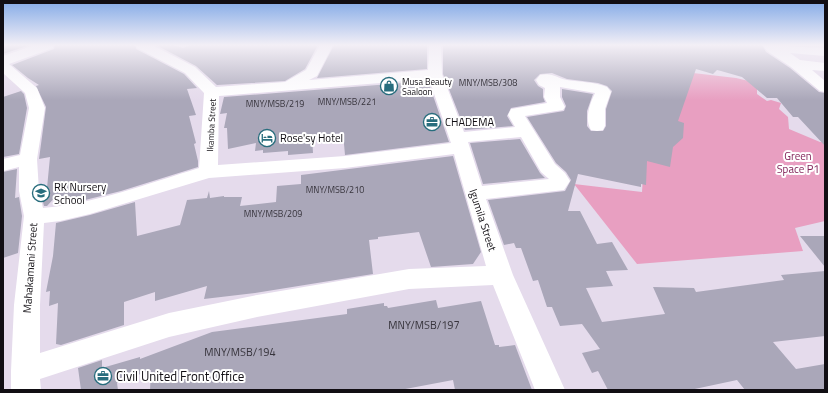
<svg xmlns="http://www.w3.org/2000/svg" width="828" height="393" viewBox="0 0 828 393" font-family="'Titillium Web',sans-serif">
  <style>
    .green { fill: #e89fc1 }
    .building { fill: #aaa7b9 }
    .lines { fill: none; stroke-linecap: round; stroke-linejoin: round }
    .minor { fill: #fff; fill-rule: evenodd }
    .labels { text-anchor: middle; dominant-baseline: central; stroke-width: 4; stroke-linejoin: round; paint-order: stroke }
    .far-poi-label { font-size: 9px; fill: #110e13; stroke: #fff; text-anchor: start }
    .number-label { font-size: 9px; fill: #37343c }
    .far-street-label { font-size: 9px; fill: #110e13; stroke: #fff }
    .poi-label { font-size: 11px; fill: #110e13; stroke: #fff; text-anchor: start }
    .park-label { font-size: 11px; fill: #812258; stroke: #fff }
    .street-label { font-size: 11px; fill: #110e13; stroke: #fff }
    .near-number-label { font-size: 11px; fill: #37343c }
    .near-poi-label { font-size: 13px; fill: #110e13; stroke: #fff; text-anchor: start }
  </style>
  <rect width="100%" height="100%" fill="#e5dbec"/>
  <path class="green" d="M676,71L736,78L753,82L757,88V94L767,101L771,100L781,103L779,109L788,117L789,129L820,142H825V221L795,228L803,251L637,264L574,184L642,192L644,161Z"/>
  <path class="building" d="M3,45H30L3,54Z
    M55,45H135L136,49L184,74L197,88L187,89L196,115L189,116L196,143L194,144L198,161V167L121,191L81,201L57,205L58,194L47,206H44L40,190L47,188L50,157L39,159L46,107L36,86L39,85L28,78L12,65L54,49Z
    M156,45H174L183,48L190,45H318L305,69L285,81L217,85L196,66Z
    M334,45H427V69L317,78Z
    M443,45H762L766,52L790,68L819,92L825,93V146L798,117H793L777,98H767L742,77L721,71L717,70L713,74L696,69L678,121L684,123L683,138L673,147L670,167L647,161L646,185L641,184V187L578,174L568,211H580L597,244L612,242L628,270L606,271L613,286L586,288L602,322L665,314L653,287L694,288L696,292L784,280L781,275L825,271V336L773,342L796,369L825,364V390H745L737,380L690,390H608L598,371L592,373L582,353L600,349L582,324L560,326L552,307H547L538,280L533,281L521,248H516L514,243L504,245L488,200L565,191L571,180L566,172L556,163L527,117L564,111L566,106L562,97V89L593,94L587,111V126L591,131H603L606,126V109L612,91L607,86L598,83L567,79L552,73L540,74L534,80L538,86L543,89V97L545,102L511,108L507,116L513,126L465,130L443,74Z
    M428,81L449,142L345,155L343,133L312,136L313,153L288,155V151L263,153V150L255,151L256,143L228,149L227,128H224L227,113L220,114L224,97Z
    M21,91L24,94L27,108L19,154L3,157V97Z
    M520,139L540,173L545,178L483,184L470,143Z
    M453,156L481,252L473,264L431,267L419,232L378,237V239L369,240L373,274L255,293L204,299L207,286L155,301V292L124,302V325L61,345L56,344L58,303L49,306L50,291L46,292L53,256L56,223L90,215L135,202L137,236L180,225L187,200L207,198L209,191L210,198L224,196V197H242L240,206L276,202L277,186L301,184V175Z
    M17,169L15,198L19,197L22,216L18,253L3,258V172Z
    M800,236H825V267Z
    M436,300L438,308L481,301L495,345H499V347L515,345L532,390H455L453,380L400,390H150L151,370L117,383L118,390H81L78,368L102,360V368L140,357V359L212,332L347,314V309L384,303V306H387L388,308Z"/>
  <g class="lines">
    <path class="minor" d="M35,45H54L53,48L9,64L37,88L45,108L37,159L39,191L43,208C93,204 150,183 199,168L204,93L185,73L137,48L136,45H152L195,67L216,87L285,82L306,70L320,45H333L317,76L309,80L428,70L429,45H441L442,74L464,132L515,127L508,115L511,109L547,103L544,97L545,88L539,85L536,80L540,75C553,72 556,78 567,80C581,82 594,82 607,87L611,92L605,109V126L603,130L597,131L591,130C584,119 590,103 595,93L560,87V97L565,107L563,110L525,116L555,164L565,173L570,181L564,190L486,199L513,275L565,390H535L493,285L409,289L257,317L169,337L40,379L41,390H11V371L14,305L24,216L19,191V167L3,171V159L20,155L29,108L25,93L3,73V56ZM429,79L451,143L345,156L218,165L219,96ZM521,137L541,172L549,179L482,186L468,142ZM454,154L486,266L409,269L257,295L169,313L40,353V305L44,223L60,221L90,214L209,178L345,168Z
      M763,45L825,48V56L790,53L800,60L825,63V71L812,70L825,81V92L820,91L791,67L767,51Z"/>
  </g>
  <linearGradient id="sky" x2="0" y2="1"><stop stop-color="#83aae7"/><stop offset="0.45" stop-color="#f3eff6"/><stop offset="1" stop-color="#f3eff6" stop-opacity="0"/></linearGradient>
  <rect width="828" height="100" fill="url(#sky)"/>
  <defs>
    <g id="shop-ring" transform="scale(0.9)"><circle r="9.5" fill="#fff" stroke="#286d7d" stroke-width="1.5"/><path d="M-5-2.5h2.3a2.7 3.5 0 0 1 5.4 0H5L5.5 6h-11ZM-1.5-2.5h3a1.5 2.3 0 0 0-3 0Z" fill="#286d7d"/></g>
    <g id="office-ring" transform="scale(0.9)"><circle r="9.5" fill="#fff" stroke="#286d7d" stroke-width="1.5"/><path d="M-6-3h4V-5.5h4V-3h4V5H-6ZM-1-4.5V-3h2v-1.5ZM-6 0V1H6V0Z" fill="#286d7d"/></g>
    <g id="hotel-ring" transform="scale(0.9)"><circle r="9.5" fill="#fff" stroke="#286d7d" stroke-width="1.5"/><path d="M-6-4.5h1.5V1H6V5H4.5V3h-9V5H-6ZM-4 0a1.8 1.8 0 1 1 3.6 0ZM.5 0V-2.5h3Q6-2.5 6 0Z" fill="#286d7d"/></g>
    <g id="school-ring" transform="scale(0.9)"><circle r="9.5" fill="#fff" stroke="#286d7d" stroke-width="1.5"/><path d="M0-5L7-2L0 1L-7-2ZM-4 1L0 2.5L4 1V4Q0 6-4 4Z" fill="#286d7d"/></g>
  </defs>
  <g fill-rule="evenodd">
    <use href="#shop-ring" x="389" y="86"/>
    <use href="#office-ring" x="432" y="122"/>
    <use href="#hotel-ring" x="267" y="138"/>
    <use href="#school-ring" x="41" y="193"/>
    <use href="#office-ring" x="103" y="376"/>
  </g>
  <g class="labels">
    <g class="far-poi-label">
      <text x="402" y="81">Musa Beauty<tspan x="402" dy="10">Saaloon</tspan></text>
    </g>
    <g class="number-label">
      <text x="488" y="82">MNY/MSB/308</text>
      <text x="347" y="101">MNY/MSB/221</text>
      <text x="275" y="103">MNY/MSB/219</text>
      <text x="335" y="189">MNY/MSB/210</text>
      <text x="273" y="213">MNY/MSB/209</text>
    </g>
    <g class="far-street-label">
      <text transform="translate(211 125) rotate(-87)">Ikamba Street</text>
    </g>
    <g class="poi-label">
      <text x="445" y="122">CHADEMA</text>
      <text x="280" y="138">Rose'sy Hotel</text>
      <text x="54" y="187">RK Nursery<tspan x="54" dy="13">School</tspan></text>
    </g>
    <g class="park-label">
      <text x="798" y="156">Green<tspan x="798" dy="13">Space P1</tspan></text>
    </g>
    <g class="street-label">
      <text transform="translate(483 220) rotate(72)">Igumila Street</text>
      <text transform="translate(30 268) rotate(-86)">Mahakamani Street</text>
    </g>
    <g class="near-number-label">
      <text x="424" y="325">MNY/MSB/197</text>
      <text x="240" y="352">MNY/MSB/194</text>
    </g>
    <g class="near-poi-label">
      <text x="116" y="376">Civil United Front Office</text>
    </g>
  </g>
  <rect width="828" height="393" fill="none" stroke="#110e13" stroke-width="8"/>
</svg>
